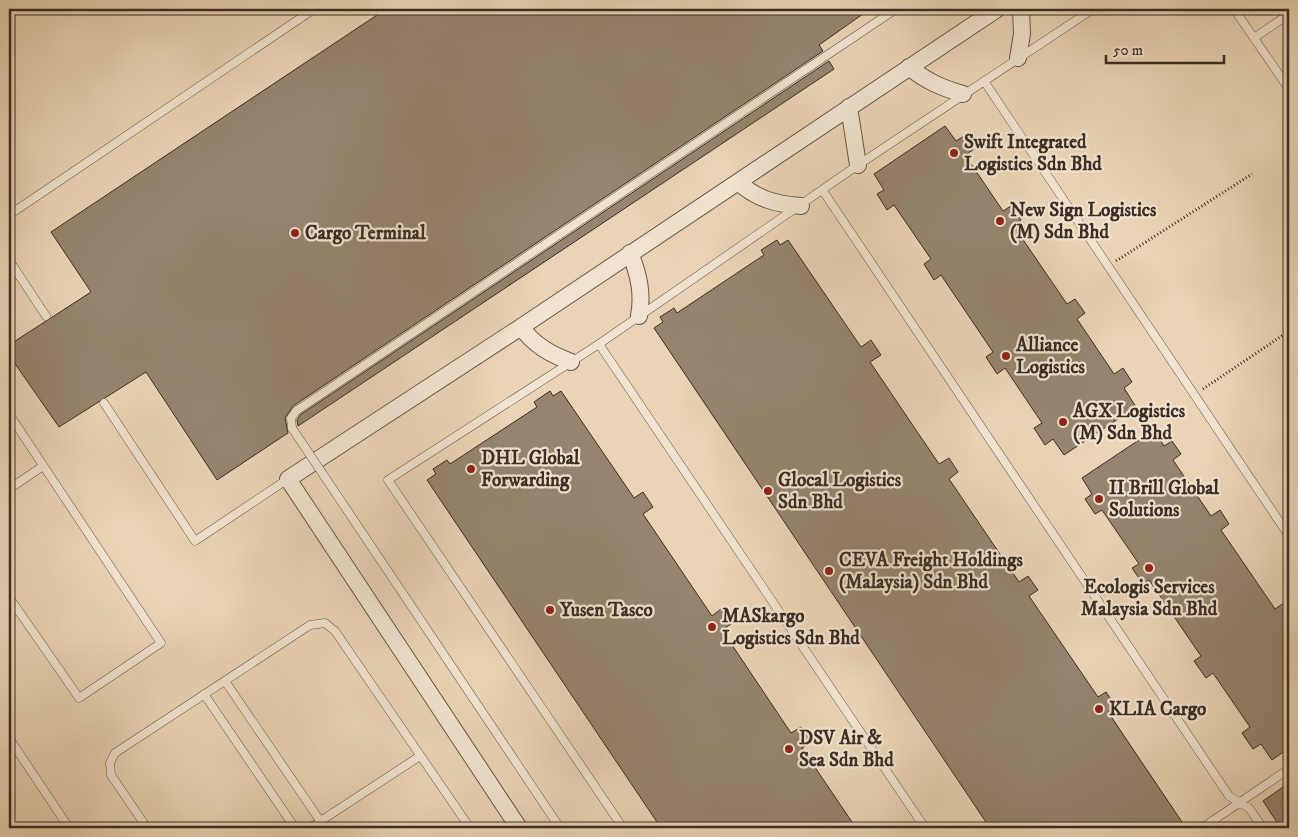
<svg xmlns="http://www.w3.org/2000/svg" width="1298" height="837" viewBox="0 0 1298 837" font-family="'IM FELL DW Pica',serif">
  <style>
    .building { fill: #96846f; stroke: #3b2d23 }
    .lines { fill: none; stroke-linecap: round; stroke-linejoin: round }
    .service-casing { stroke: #675748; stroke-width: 9 }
    .minor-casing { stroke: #675748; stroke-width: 18 }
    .path { stroke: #3b2d23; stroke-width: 3; stroke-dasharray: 1 2.5; stroke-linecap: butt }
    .service { stroke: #f1e3cf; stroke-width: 8 }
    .minor { stroke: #f1e3cf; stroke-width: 16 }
    .service-bridge-casing { stroke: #675748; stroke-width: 9; stroke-linecap: butt }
    .service-bridge { stroke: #f1e3cf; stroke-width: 8 }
    .poi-dot { fill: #8f2418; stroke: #f1e3cf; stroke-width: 2 }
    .labels { text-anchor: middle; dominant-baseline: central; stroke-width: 4.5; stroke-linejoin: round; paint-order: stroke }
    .poi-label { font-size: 19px; font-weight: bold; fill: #3b2d23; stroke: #f1e3cf; text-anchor: start }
  </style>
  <rect width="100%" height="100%" fill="#ead4b5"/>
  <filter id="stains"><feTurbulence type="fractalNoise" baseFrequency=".004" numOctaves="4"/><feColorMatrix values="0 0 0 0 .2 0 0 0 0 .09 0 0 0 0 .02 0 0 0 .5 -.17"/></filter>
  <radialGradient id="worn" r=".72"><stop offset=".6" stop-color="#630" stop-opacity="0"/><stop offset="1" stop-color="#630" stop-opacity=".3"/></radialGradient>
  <path class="building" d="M386,9H870L819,45L823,51L293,406L285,418L288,433L217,480L146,372L59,427L9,355V345L91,292L51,232Z
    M829,61L834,69L298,426L297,420L300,415Z
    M945,126L956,141L964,136L973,150L965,155L1003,211L1011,206L1021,220L1013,225L1067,304L1075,299L1085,313L1077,319L1114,374L1123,368L1132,382L1124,388L1136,407L1064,455L1053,439L1045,445L1034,428L1042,423L1005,368L997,374L986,357L993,352L941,275L934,280L924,264L931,259L894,205L887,210L877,194L884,190L874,174Z
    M777,240L780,245L788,240L861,347L871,340L881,355L870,362L939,464L949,458L958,472L949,479L1019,582L1028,576L1038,590L1029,596L1098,697L1106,692L1116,707L1108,712L1182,822L1172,828H990L654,328L663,322L660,317L674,308L677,313L764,255L761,250Z
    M550,391L553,396L561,391L634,498L643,492L653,507L643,514L712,616L721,609L731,624L722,630L791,733L801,727L811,742L802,748L856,828H661L427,480L436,474L433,469L447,460L450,464L537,407L534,402Z
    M1154,430L1164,446L1172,441L1181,454L1173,460L1211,516L1220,510L1229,524L1221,530L1275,609L1284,603L1289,612V748L1272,760L1261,744L1253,749L1242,733L1250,727L1213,673L1206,678L1194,661L1201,656L1149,580L1143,584L1132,568L1139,564L1102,510L1095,514L1085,499L1092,494L1082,478Z
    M1289,783V821L1280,827L1263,801Z"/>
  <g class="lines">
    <g class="service-casing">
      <path id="service" d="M1234,9L1289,89
        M1254,38L1289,14
        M984,81L1289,536
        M823,191L1229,796L1249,808L1263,828
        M9,215L314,9
        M9,260L46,316
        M599,344L925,828
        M104,403L195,541L288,479
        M9,414L161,643L79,698L9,597
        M292,428L291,418L296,411L896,9
        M9,489L43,466
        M225,681L325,828
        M204,694L295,828
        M9,738L69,828
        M147,828L111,775L110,763L115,753L310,625L325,623L335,631L470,828
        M310,828L420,756
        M623,828L388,480L599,344L858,165L1093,9
        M1202,828L1289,769"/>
    </g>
    <g class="minor-casing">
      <path id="minor" d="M1018,58L1022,34L1021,9
        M909,67C926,81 942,88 963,94
        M849,107L858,165
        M738,182C757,199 775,204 801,206
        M630,253C639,275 643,294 639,316
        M521,327C534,345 550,354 571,362
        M519,828L288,479L521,327L997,9"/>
    </g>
    <path class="path" d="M1116,261L1252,174
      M1203,389L1289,331"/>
    <use href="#service" class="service"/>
    <use href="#minor" class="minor"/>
    <g class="service-bridge-casing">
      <path id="service-bridge" d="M292,428L560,828"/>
    </g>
    <use href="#service-bridge" class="service-bridge"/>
  </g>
  <g class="poi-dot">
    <circle cx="954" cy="153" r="5"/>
    <circle cx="1000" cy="221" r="5"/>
    <circle cx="295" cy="233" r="5"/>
    <circle cx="1006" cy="356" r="5"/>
    <circle cx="1063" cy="422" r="5"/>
    <circle cx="471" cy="469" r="5"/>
    <circle cx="768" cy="491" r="5"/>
    <circle cx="1099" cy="499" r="5"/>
    <circle cx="1149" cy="568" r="5"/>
    <circle cx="829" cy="571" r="5"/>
    <circle cx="550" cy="610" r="5"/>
    <circle cx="712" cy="627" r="5"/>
    <circle cx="1099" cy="709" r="5"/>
    <circle cx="789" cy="749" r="5"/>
  </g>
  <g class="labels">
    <g class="poi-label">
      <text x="964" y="142">Swift Integrated<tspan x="964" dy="22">Logistics Sdn Bhd</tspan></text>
      <text x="1010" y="210">New Sign Logistics<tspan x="1010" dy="22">(M) Sdn Bhd</tspan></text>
      <text x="305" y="233">Cargo Terminal</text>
      <text x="1016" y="345">Alliance<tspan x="1016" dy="22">Logistics</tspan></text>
      <text x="1073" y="411">AGX Logistics<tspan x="1073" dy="22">(M) Sdn Bhd</tspan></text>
      <text x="481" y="458">DHL Global<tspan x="481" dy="22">Forwarding</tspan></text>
      <text x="778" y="480">Glocal Logistics<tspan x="778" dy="22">Sdn Bhd</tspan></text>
      <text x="1109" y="488">II Brill Global<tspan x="1109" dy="22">Solutions</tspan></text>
      <text x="839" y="560">CEVA Freight Holdings<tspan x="839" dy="22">(Malaysia) Sdn Bhd</tspan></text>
      <text x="1149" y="587" text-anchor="middle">Ecologis Services<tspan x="1149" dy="22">Malaysia Sdn Bhd</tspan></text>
      <text x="560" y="610">Yusen Tasco</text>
      <text x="722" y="616">MASkargo<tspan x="722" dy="22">Logistics Sdn Bhd</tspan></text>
      <text x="1109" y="709">KLIA Cargo</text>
      <text x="799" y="738">DSV Air &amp;<tspan x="799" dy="22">Sea Sdn Bhd</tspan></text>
    </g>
  </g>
  <rect width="1298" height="837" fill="none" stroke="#ead4b5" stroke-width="30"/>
  <rect x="10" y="10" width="1278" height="817" fill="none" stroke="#3b2d23" stroke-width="2.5"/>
  <rect x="15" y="15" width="1268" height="807" fill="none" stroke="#3b2d23"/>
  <path d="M1106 55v8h118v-8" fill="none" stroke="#3b2d23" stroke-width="2.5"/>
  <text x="1113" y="55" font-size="15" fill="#3b2d23" stroke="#f1e3cf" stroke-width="4" paint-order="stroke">50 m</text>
  <rect width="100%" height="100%" filter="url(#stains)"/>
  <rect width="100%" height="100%" fill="url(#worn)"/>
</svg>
